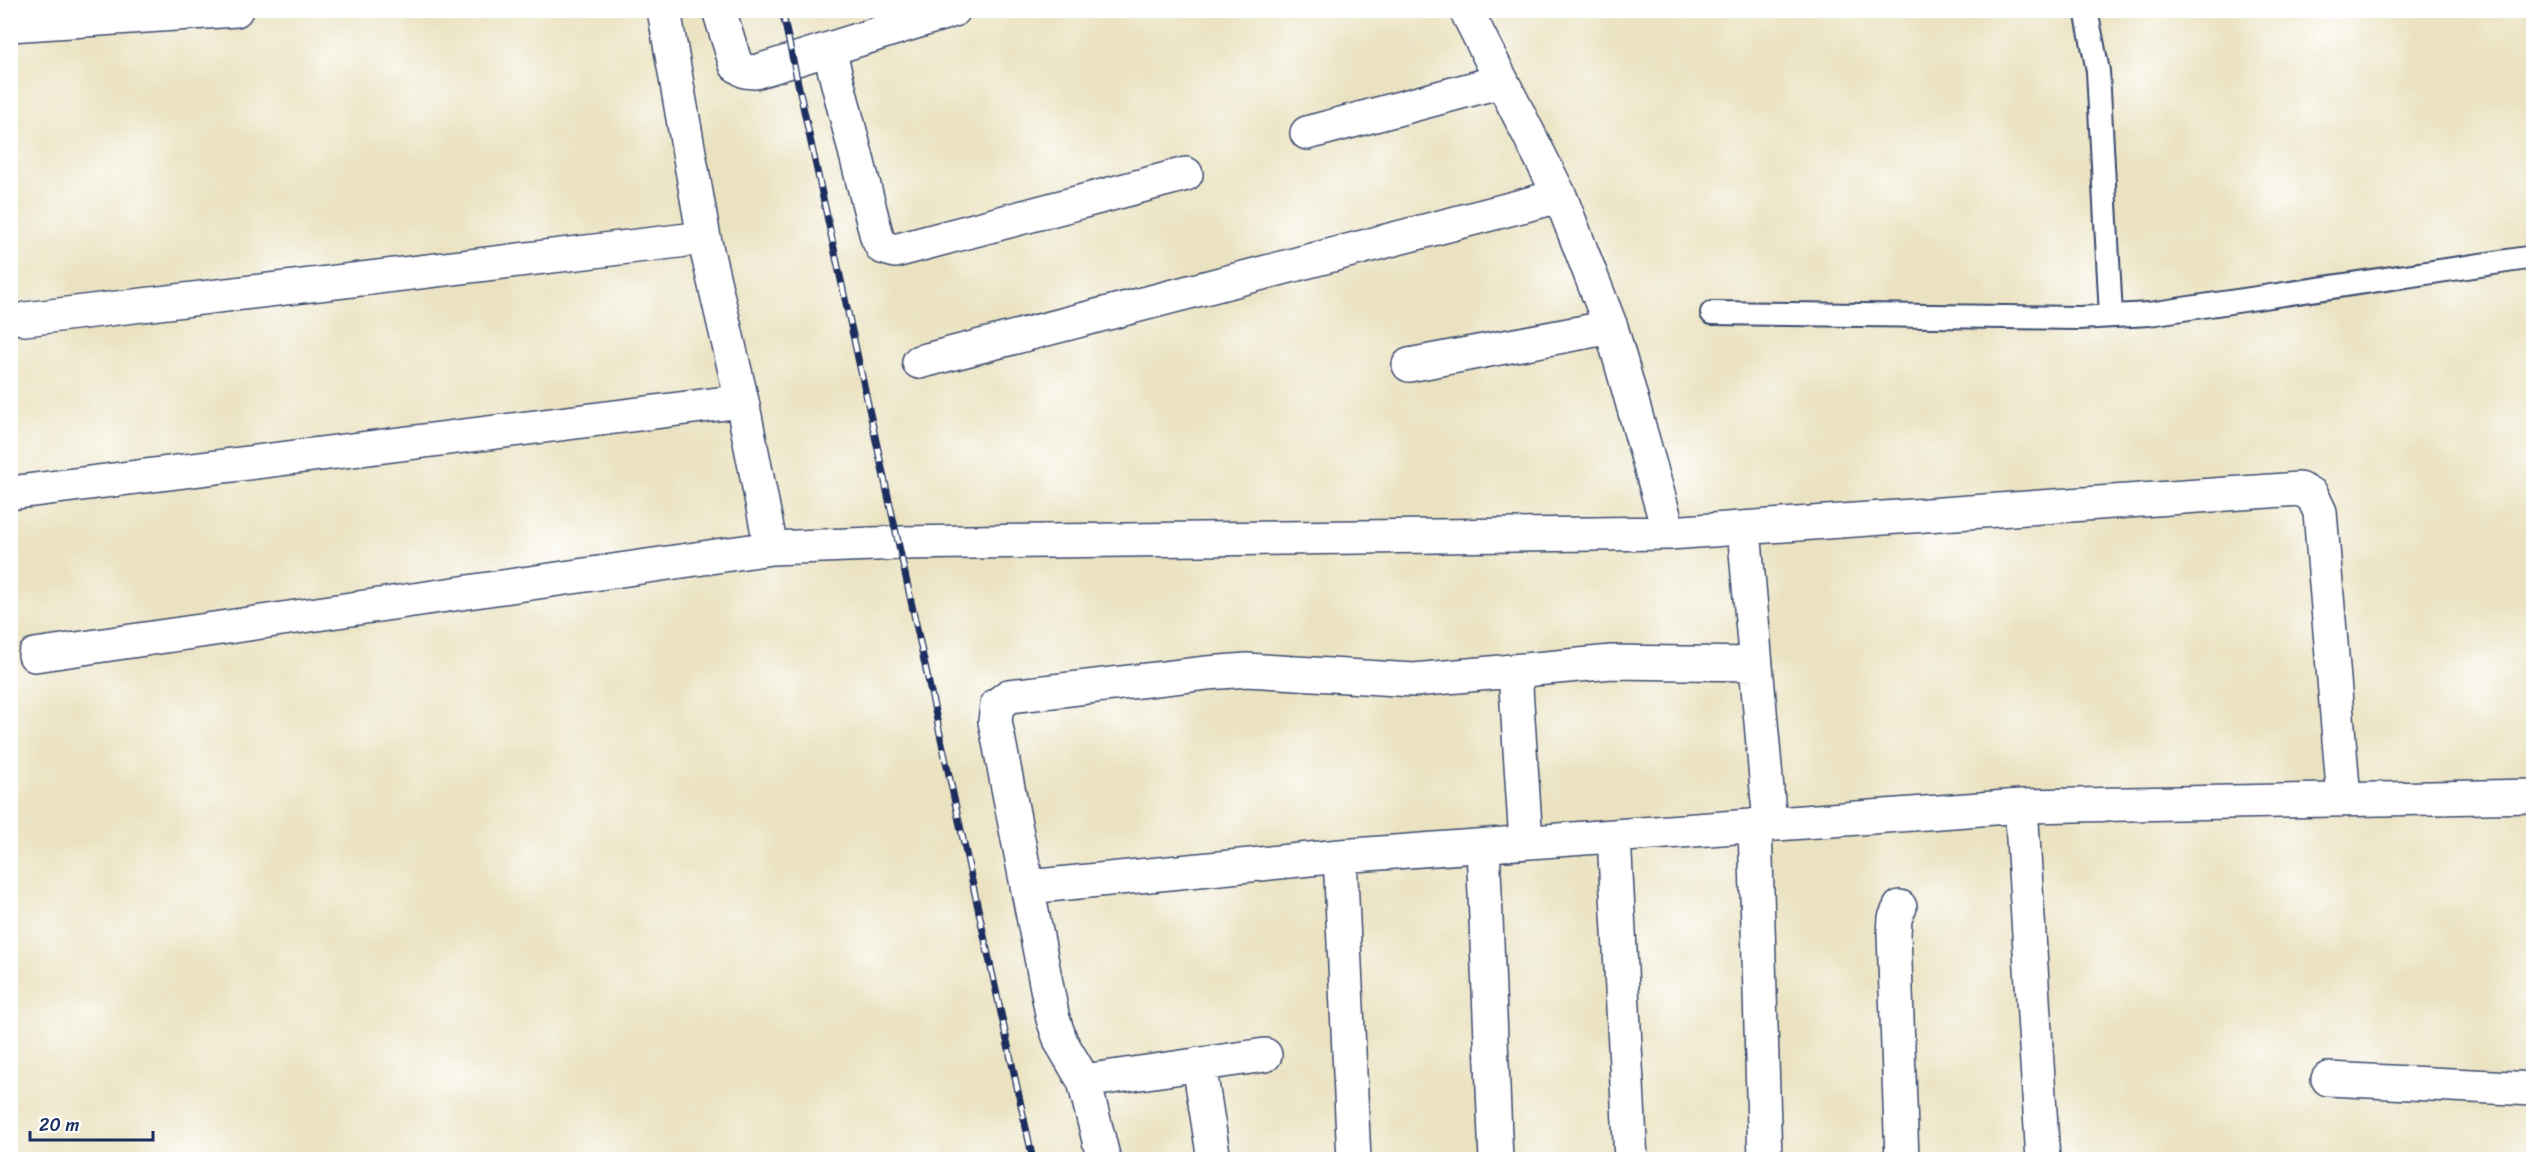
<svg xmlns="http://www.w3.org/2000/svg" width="2544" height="1170" viewBox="0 0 2544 1170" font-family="Sriracha,sans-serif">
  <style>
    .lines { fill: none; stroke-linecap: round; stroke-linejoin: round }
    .lane-casing { stroke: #3a4a6d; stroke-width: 26 }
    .street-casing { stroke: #3a4a6d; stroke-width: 36 }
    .lane { stroke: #fff; stroke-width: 22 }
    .street { stroke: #fff; stroke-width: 33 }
    .rail-casing { stroke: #1b2f5e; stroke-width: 7 }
    .rail { stroke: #fff; stroke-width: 4.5; stroke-dasharray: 14; stroke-linecap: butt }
  </style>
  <rect width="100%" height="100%" fill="#fff"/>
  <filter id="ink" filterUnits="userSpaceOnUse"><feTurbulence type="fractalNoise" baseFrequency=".0167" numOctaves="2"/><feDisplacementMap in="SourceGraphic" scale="12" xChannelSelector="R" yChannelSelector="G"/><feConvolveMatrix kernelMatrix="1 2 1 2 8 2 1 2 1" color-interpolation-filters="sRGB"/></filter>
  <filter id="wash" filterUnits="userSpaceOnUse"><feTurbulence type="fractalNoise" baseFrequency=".008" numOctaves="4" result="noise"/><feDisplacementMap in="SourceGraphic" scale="24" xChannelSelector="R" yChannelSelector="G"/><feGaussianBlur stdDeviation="1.35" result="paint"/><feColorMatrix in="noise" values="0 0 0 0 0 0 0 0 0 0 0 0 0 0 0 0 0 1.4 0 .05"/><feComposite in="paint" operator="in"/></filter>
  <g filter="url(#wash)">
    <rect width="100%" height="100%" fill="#eae2c0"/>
  </g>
  <g filter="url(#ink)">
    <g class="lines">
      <g class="lane-casing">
        <path id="lane" d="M2086,10L2098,71L2111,316
          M1712,313L2079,318L2149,314L2534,257"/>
      </g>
      <g class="street-casing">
        <path id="street" d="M719,10L736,65L745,71L755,72L954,10
          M1466,10L1560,196L1611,327L1669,533
          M10,25L236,10
          M829,49L877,237L882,247L895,251L1186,174
          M1307,133L1502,81
          M25,319L704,238
          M919,362L1560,196
          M1409,365L1611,327
          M10,493L742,401
          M1744,529L1770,824
          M771,548L899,543L1669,533L2299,489L2312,495L2320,512L2344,799
          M35,655L771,548L742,401L704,238L664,10
          M1515,672L1526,842
          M2021,806L2043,1160
          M1755,825L1765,1160
          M1614,836L1631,1160
          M1483,846L1496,1160
          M1340,856L1354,1160
          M1028,887L1340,856L2021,806L2534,796
          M1900,907L1895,918L1894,934L1902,1160
          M1199,1064L1214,1160
          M2328,1079L2534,1089
          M1084,1081L1265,1055
          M1104,1160L1084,1081L1061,1042L1053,1019L995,721L997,705L1009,696L1207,673L1247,670L1414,680L1612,662L1756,664"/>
      </g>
      <use href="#lane" class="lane"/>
      <use href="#street" class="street"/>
      <g class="rail-casing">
        <path id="rail" d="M782,10L1033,1160"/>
      </g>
      <use href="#rail" class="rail"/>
    </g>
  </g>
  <rect width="2544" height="1170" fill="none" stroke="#fff" stroke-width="36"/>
  <path d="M30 1131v9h123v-9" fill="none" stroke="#1b2f5e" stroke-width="3"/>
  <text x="39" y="1131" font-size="18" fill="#1b2f5e" stroke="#ffffff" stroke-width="4.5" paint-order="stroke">20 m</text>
</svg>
